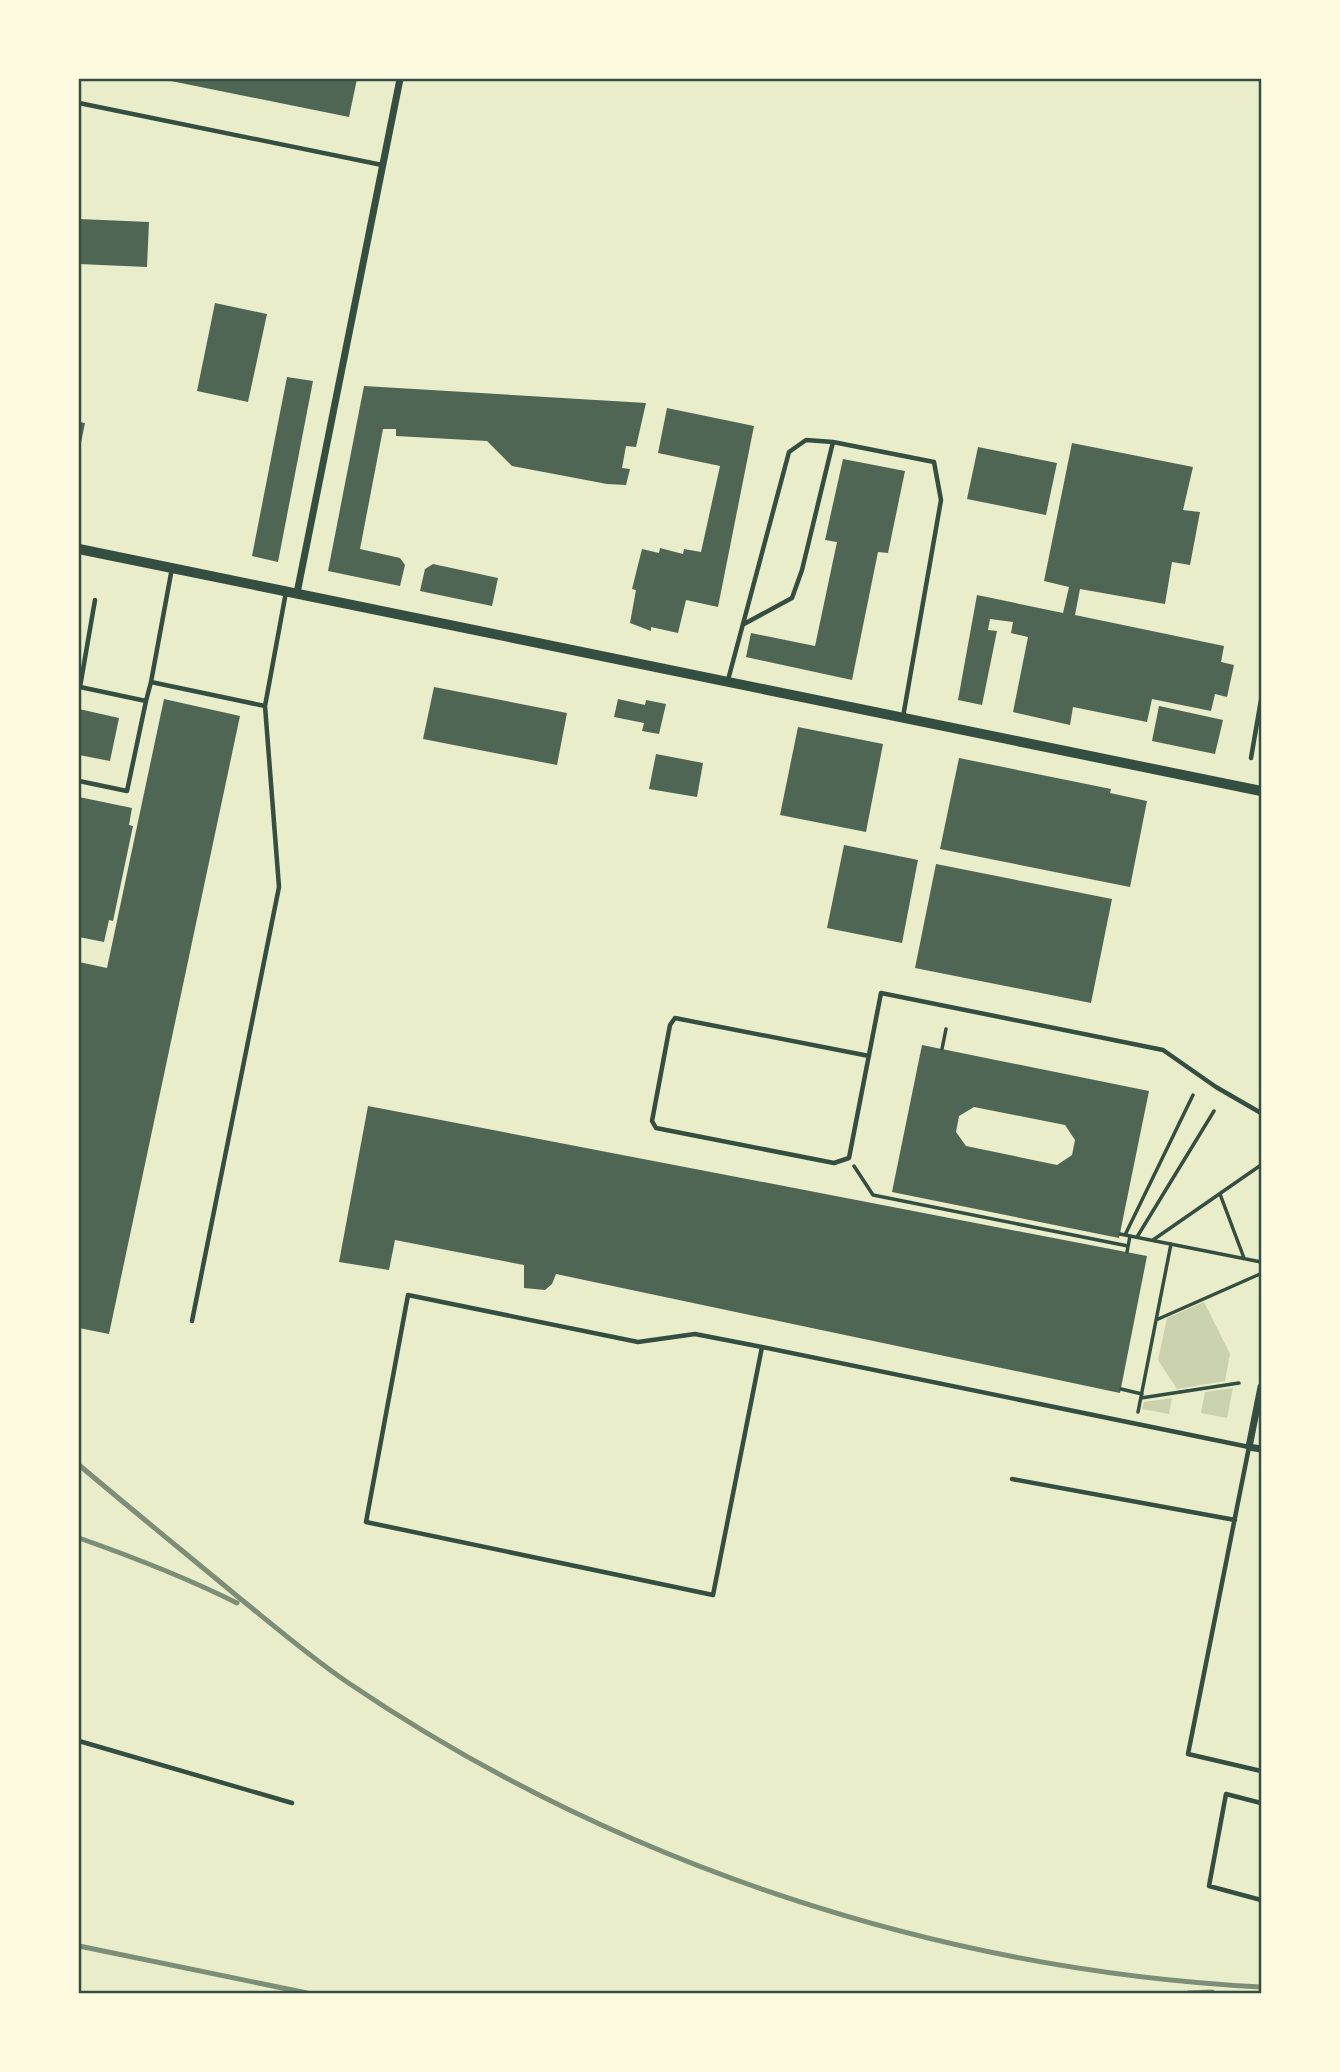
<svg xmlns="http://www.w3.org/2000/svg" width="1340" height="2072" viewBox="0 0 1340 2072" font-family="Helvetica,sans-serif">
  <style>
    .green { fill: #cad2ad }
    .building { fill: #4f6655; fill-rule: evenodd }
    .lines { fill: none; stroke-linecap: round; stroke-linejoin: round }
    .path { stroke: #344e41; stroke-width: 3.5 }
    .service { stroke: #344e41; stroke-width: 4.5 }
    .minor { stroke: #344e41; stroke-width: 7 }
    .tertiary { stroke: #344e41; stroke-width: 10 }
    .rail { stroke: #7c8e77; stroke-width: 5 }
    .neatline { fill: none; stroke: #344e41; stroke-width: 2.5 }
  </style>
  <rect width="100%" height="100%" fill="#e9edc9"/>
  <path class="green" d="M1204,1302L1230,1354L1225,1381L1177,1389L1158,1360L1167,1318Z
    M1233,1388L1227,1418L1201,1413L1205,1392Z
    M1172,1398L1169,1414L1142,1409L1144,1402Z"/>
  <path class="building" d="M161,79H357L349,117Z
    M79,219L149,222L147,267L79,264Z
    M215,303L267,314L248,402L197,391Z
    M287,377L313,381L278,562L252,556Z
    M364,386L646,403L636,447L626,446L622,468L630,469L626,485L607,484L512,466L487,441L396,436V429H383L360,549L400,558L405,565L400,586L328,571Z
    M667,408L754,426L718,607L686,600L678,633L651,627V631L630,623L636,590L632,589L642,549L659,553L660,548L683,554L684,549L701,552L720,466L658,453Z
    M79,422L85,423L80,448L79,447Z
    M1072,443L1193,467L1183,510L1200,512L1190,565L1172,562L1165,604L1080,589L1075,615L1224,646L1221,662L1234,665L1227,697L1215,694L1211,711L1152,699L1147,722L1073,707L1070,725L1013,712L1028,637L1011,633L1013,622L990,619L988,630L997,631L982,705L958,700L977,595L1063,613L1069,587L1044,581Z
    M978,447L1057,463L1046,515L967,499Z
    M843,459L905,471L888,553L878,552L852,680L746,657L751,633L815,646L837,542L825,540Z
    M433,564L498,578L492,606L420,591L425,569Z
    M434,687L567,713L557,765L423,739Z
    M164,699L240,716L109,1334L79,1328V962L107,968Z
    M618,699L645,705L646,700L666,704L659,734L642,731L644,723L614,717Z
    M1159,706L1223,720L1215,754L1152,741Z
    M79,709L119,718L110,761L79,755Z
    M798,727L883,744L866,832L780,815Z
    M656,754L703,763L697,797L649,789Z
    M959,758L1111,789L1110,793L1147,801L1130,887L940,849Z
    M79,797L132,808L129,825L133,826L113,921L109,920L104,942L79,937Z
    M844,845L918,860L902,943L827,928Z
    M936,864L1112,899L1091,1003L915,968Z
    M922,1045L1149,1091L1119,1238L892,1192ZM974,1107L1065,1125L1075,1140L1072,1155L1057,1165L966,1146L956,1132L959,1116Z
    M368,1106L1147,1256L1120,1393L556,1274L552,1284L545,1290L524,1288V1265L395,1240L389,1270L339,1262Z"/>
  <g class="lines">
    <path class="path" d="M942,1049L946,1029
      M854,1166L873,1195L1128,1246
      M1220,1194L1244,1258
      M1120,1234L1261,1262
      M1125,1235L1193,1095
      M1137,1237L1214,1111
      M1153,1240L1261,1165
      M1127,1252L1130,1236
      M1156,1320L1260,1274
      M1121,1389L1142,1394
      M1141,1398L1239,1383
      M1138,1412L1171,1244"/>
    <path class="service" d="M79,103L382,165
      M172,568L151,682L265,706L286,592
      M95,600L80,687L146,701L151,682
      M744,624L792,598L802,570L833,442
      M728,680L789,452L806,440L833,442L934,462L941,500L903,717
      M1251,758L1261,700
      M79,781L127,791L146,701
      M869,1056L675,1018L670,1025L652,1121L656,1128L834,1163L849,1158L881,993L1163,1050L1216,1087L1261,1113
      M192,1321L279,887L265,706
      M762,1347L713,1595L366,1522L408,1295L638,1342L695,1334L762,1347L1249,1447L1188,1754L1261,1771
      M1012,1479L1235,1520
      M79,1741L292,1803
      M1261,1803L1226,1794L1209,1886L1261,1900"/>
    <path class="minor" d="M297,593L400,79
      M1261,1387L1249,1447L1261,1449"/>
    <path class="tertiary" d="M79,549L1261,791"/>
    <path class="rail" d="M79,1465C131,1509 184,1552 237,1596C273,1625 309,1656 347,1682C615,1864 938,1970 1261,1987
      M79,1538C133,1557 185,1577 237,1603
      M79,1946L307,1993
      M1188,1993L1212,1992"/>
  </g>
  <rect width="1340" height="2072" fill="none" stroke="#fefae0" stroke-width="161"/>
  <rect x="80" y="80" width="1180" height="1912" class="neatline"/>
</svg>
